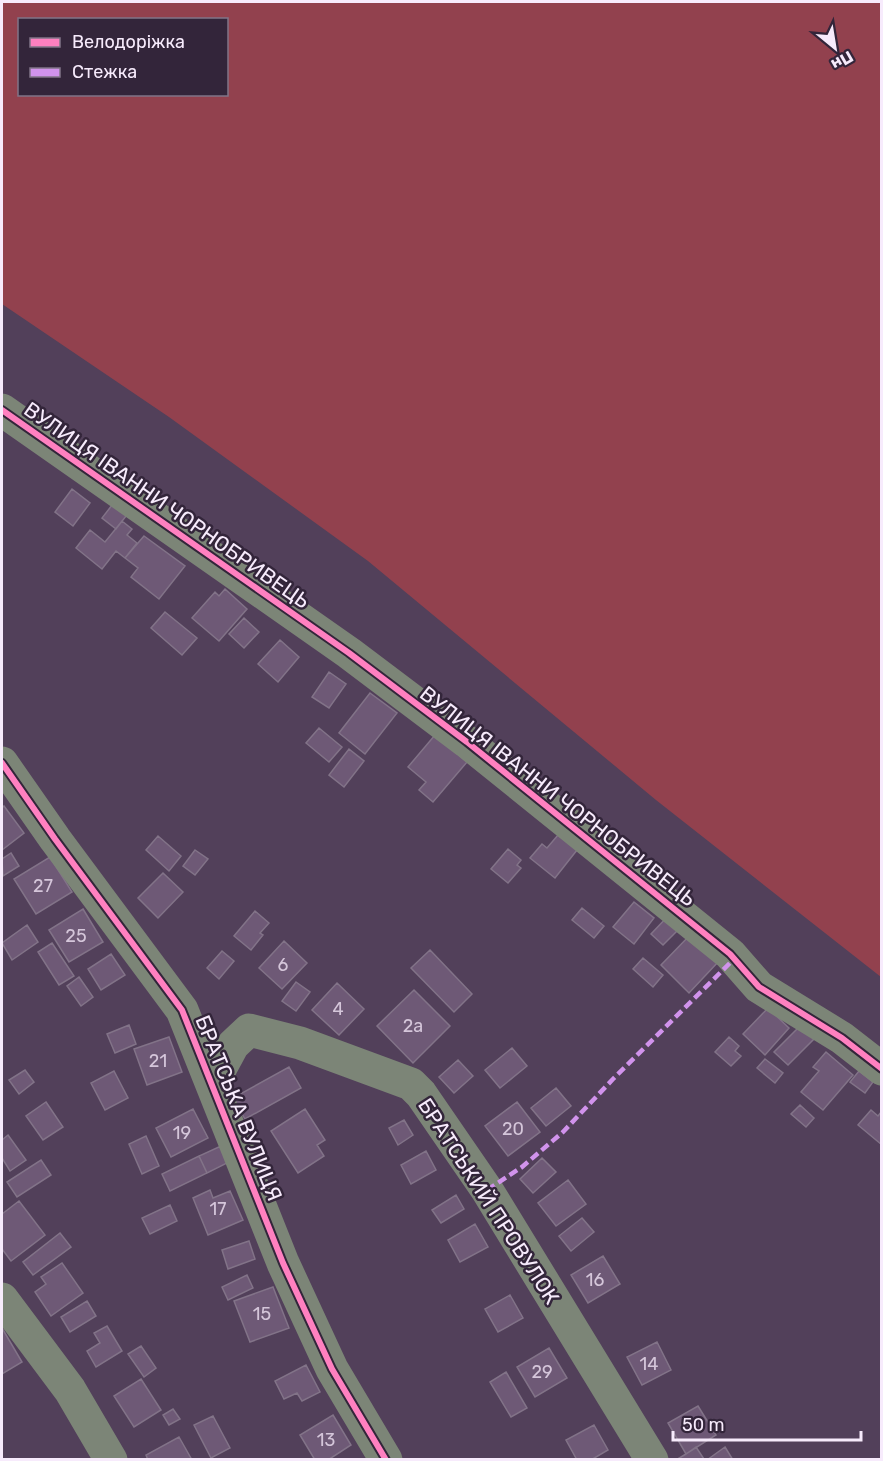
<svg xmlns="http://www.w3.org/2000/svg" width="883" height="1461" viewBox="0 0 883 1461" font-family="Rubik,sans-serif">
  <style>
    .green { fill: #92414e; fill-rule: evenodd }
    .building { fill: #6e5976; stroke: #827388; stroke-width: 1.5 }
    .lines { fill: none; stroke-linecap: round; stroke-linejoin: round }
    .minor { stroke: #7c8577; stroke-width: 33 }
    .quiet { stroke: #d193ec; stroke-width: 4.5; stroke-dasharray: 9 4.5; stroke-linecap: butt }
    .cycleway-casing { stroke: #33253a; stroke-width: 10 }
    .cycleway { stroke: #ff80c0; stroke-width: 6 }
    .labels { text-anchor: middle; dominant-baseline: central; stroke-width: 5; stroke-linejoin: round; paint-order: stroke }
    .number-label { font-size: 18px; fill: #d5c6da }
    .street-label { font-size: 21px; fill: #f7ebfc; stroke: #33253a }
  </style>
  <rect width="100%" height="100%" fill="#52405a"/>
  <path class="green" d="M2,2H881V977L656,800L368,561L169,417L2,304ZM20,20H226V94H20Z"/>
  <path class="building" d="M72,489L90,503L73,526L55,512Z
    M116,500L130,511L116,529L102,518Z
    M122,521L132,529L127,535L137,543L125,558L116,551L102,569L76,548L90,530L105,542Z
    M144,536L185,566L159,599L131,577L138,568L125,558Z
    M225,589L247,609L219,641L192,618L215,592L219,596Z
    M165,612L197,638L182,655L151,628Z
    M244,618L259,632L244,648L229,634Z
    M280,640L299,657L278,682L258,664Z
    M329,672L346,684L329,708L312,697Z
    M370,693L397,713L365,754L339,733Z
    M319,728L342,747L329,762L306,743Z
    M435,735L467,762L433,802L419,790L426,782L408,767Z
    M349,749L364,761L344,787L329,775Z
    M4,806L24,833L2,850V808Z
    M558,835L577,850L555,878L530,858L542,844L547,848Z
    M158,836L181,856L169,871L146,850Z
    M508,849L521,860L517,865L521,868L508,883L491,869Z
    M195,850L208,859L195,875L183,866Z
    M11,853L19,866L3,876L2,859Z
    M50,857L72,892L36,914L14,879Z
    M163,873L183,892L158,918L138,898Z
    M634,902L654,918L634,944L613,927Z
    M582,908L604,926L594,938L572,920Z
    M83,909L103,942L69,962L49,930Z
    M255,911L269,923L260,933L263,935L251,950L234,936Z
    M669,915L681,927L663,945L651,934Z
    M27,925L38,942L12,960L2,943Z
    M691,934L719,961L689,993L661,965Z
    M284,941L307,963L282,989L259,968Z
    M52,943L74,976L59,985L38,952Z
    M430,950L472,994L454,1012L411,968Z
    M222,951L234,961L219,979L207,968Z
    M111,954L125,975L101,990L88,969Z
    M643,958L663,975L653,987L633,969Z
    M79,977L93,997L81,1006L67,986Z
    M296,982L310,992L296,1011L282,1001Z
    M337,983L364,1009L339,1035L312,1010Z
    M414,990L450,1026L413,1063L377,1026Z
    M768,1008L789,1028L765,1055L743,1034Z
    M129,1025L136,1044L115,1053L107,1034Z
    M801,1025L815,1038L788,1065L774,1052Z
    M169,1037L182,1072L147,1085L134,1049Z
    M729,1037L739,1046L735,1051L741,1056L731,1066L715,1052Z
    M512,1048L527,1066L500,1088L485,1070Z
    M826,1052L853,1075L823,1110L801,1092L819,1071L813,1067Z
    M765,1059L783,1073L775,1083L757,1068Z
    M458,1060L473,1076L454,1093L439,1077Z
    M289,1067L301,1088L245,1119L233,1098Z
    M25,1070L34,1082L19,1094L9,1080Z
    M114,1071L128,1098L105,1110L91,1083Z
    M859,1071L873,1082L865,1093L850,1082Z
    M556,1088L571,1106L546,1126L531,1108Z
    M46,1102L63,1127L43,1140L26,1116Z
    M517,1102L540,1132L508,1156L485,1126Z
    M800,1105L814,1118L806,1127L791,1114Z
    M193,1109L208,1138L171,1157L156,1128Z
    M305,1109L325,1140L317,1145L324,1156L298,1173L271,1131Z
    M871,1110L878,1116L882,1111V1145L858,1125Z
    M404,1120L413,1135L398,1145L389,1128Z
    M8,1135L26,1160L10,1171L2,1158V1140Z
    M146,1136L159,1166L142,1174L129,1144Z
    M221,1146L229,1162L207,1173L199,1156Z
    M426,1151L436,1170L411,1184L401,1165Z
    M199,1156L207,1173L170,1191L162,1174Z
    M542,1158L556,1172L533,1193L520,1179Z
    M41,1160L51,1175L17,1197L7,1182Z
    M568,1180L586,1204L556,1226L538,1203Z
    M210,1190L213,1198L230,1191L243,1220L208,1235L193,1198Z
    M456,1195L464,1209L441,1223L432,1210Z
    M19,1201L45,1235L11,1261L2,1249V1214Z
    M170,1205L177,1221L150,1234L142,1218Z
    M582,1218L594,1232L571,1251L559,1236Z
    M475,1224L488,1247L460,1262L448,1240Z
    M60,1233L71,1247L33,1275L23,1262Z
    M249,1241L255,1259L228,1269L222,1250Z
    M603,1256L620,1284L588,1303L571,1275Z
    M62,1263L83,1293L51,1316L35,1292L46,1284L41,1277Z
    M247,1275L253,1288L228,1300L222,1287Z
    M273,1287L289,1328L250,1342L234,1301Z
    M510,1295L523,1318L498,1332L485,1309Z
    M87,1301L96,1316L70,1332L61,1317Z
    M107,1326L122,1351L96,1367L87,1351L100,1343L94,1333Z
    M2,1328L22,1362L2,1374Z
    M657,1342L671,1370L642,1385L627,1357Z
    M141,1346L156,1368L144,1377L128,1354Z
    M549,1348L567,1378L535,1397L517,1367Z
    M306,1365L320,1392L302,1401L297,1393L284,1399L275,1381Z
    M506,1372L527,1408L511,1417L490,1382Z
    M141,1379L161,1410L134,1427L114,1396Z
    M698,1406L716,1435L686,1454L668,1423Z
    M173,1409L180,1419L169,1425L163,1415Z
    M333,1415L351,1445L328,1460H315L300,1435Z
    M213,1416L230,1448L211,1458L194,1425Z
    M594,1425L608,1450L591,1460H577L566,1440Z
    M179,1437L192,1460H148L146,1455Z
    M696,1447L704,1459L676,1460L686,1454Z
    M725,1447L733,1460H707Z"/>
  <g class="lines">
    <path class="minor" d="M2,410L349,653L467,742L730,954L759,987L842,1038L882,1069
      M2,763L55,839L182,1010L283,1263L332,1369L386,1460
      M212,1084L233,1045L249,1030L300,1043L411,1084L421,1094L487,1190L652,1460
      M2,1299L70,1390L111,1460"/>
    <path class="quiet" d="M487,1190L522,1167L563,1132L613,1079L734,959"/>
    <g class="cycleway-casing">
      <path id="cycleway" d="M2,410L349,653L467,742L730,954L759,987L842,1038L882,1069
        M2,763L55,839L182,1010L283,1263L332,1369L386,1460"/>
    </g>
    <use href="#cycleway" class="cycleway"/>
  </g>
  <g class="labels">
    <g class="number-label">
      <text x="43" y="886">27</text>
      <text x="76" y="936">25</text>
      <text x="283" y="965">6</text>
      <text x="338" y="1009">4</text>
      <text x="413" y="1026">2а</text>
      <text x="158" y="1061">21</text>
      <text x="513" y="1129">20</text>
      <text x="182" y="1133">19</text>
      <text x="218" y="1209">17</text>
      <text x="595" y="1280">16</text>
      <text x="262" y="1314">15</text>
      <text x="649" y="1364">14</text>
      <text x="542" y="1372">29</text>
      <text x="326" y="1440">13</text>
    </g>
    <g class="street-label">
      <text transform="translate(167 505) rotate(35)">ВУЛИЦЯ ІВАННИ ЧОРНОБРИВЕЦЬ</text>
      <text transform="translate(558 796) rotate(38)">ВУЛИЦЯ ІВАННИ ЧОРНОБРИВЕЦЬ</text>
      <text transform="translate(239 1108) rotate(68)">БРАТСЬКА ВУЛИЦЯ</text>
      <text transform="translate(489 1201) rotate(57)">БРАТСЬКИЙ ПРОВУЛОК</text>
    </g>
  </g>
  <rect width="883" height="1461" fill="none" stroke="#f7ebfc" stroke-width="6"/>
  <rect x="18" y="18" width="210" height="78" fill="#33253a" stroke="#817488" stroke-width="1.5"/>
  <rect x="30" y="38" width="30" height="9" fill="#ff80c0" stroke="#817488" stroke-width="1.5"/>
  <text x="72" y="48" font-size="18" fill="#f7ebfc">Велодоріжка</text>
  <rect x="30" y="68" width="30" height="9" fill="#d193ec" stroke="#817488" stroke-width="1.5"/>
  <text x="72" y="78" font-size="18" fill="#f7ebfc">Стежка</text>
  <g transform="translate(835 48) rotate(150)" stroke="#33253a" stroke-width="4.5" paint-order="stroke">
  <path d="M0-4.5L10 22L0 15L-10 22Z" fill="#f7ebfc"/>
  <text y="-9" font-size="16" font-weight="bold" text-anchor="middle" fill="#f7ebfc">Пн</text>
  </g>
  <path d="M673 1431v9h188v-9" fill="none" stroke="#f7ebfc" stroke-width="3"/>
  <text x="682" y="1431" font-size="18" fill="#f7ebfc" stroke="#33253a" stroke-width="4.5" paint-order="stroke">50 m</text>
</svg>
